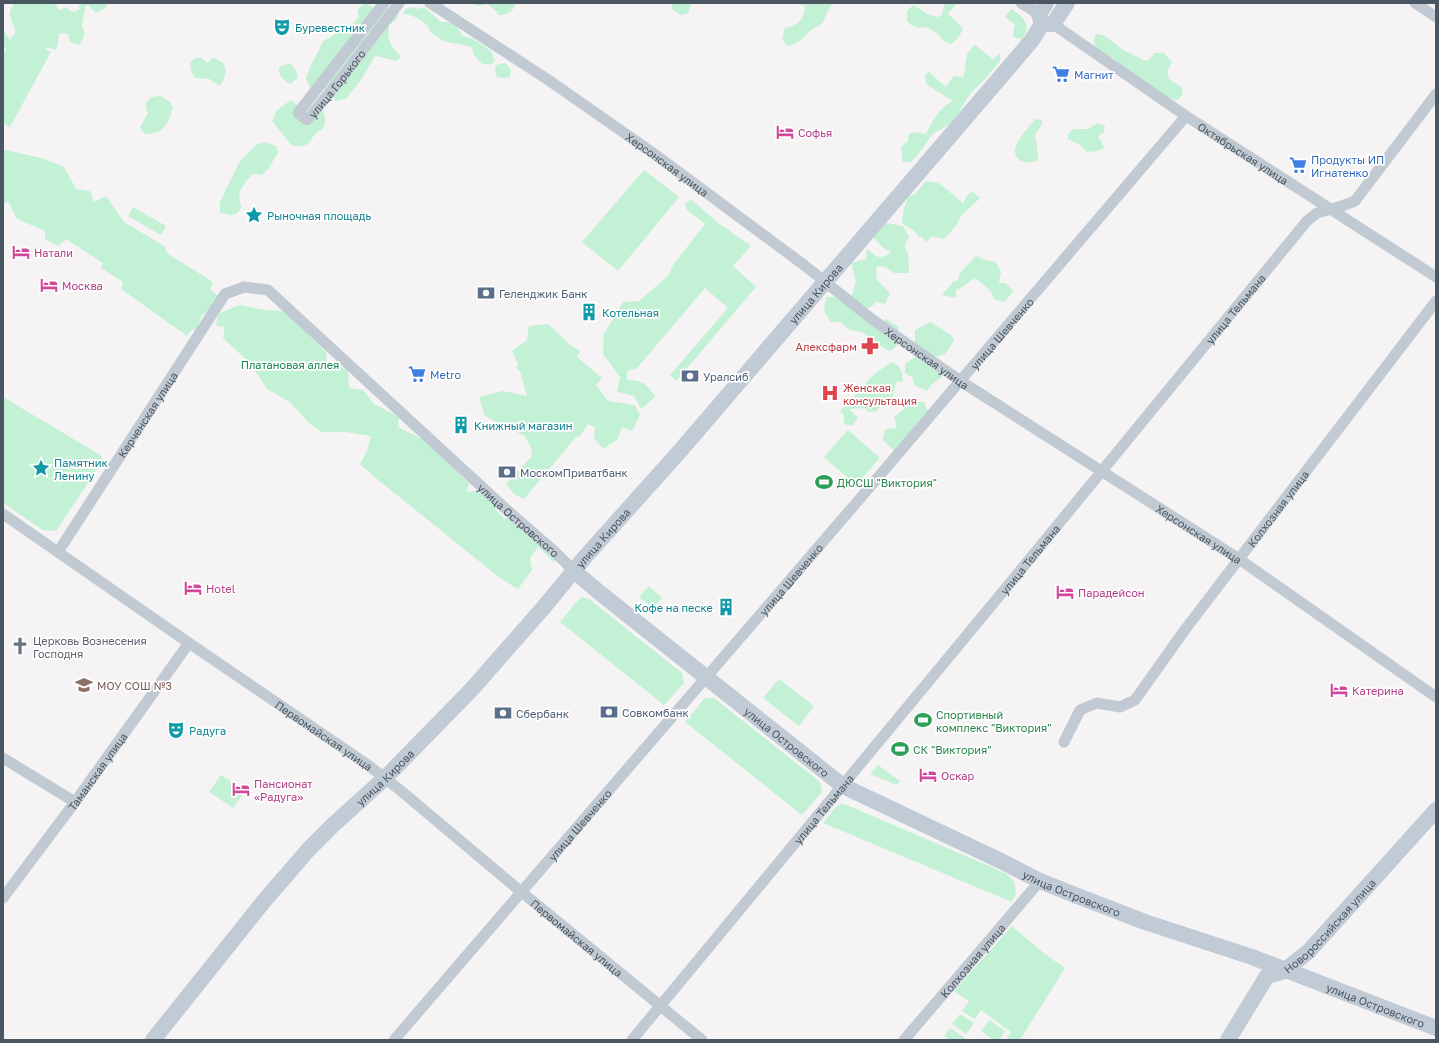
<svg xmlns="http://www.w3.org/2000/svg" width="1439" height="1043" viewBox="0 0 1439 1043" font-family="'Golos Text',sans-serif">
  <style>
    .green { fill: #c3f1d5 }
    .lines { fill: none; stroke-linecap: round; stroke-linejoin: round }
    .street { stroke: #c1cad2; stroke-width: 11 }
    .secondary { stroke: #c1cbd6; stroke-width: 16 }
    .labels { text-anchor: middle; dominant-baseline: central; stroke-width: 3.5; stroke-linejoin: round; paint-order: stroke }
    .culture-label { font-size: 11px; fill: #0d838f; stroke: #fff; text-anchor: start }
    .shop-label { font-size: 11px; fill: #366cbe; stroke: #fff; text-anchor: start }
    .street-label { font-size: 11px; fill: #4a5661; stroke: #fff }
    .hotel-label { font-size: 11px; fill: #b23c85; stroke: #fff; text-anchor: start }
    .service-label { font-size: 11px; fill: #4e5e75; stroke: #fff; text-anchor: start }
    .health-label { font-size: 11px; fill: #be3a42; stroke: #fff; text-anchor: end }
    .park-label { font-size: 11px; fill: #17864f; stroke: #fff }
    .leisure-label { font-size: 11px; fill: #27864d; stroke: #fff; text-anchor: start }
    .worship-label { font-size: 11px; fill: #5b616d; stroke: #fff; text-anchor: start }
    .education-label { font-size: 11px; fill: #785e54; stroke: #fff; text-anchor: start }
  </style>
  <rect width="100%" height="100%" fill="#f5f3f3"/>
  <path class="green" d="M14,3H55L57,7L60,10L67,7L69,10L74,12L80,9L78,3H107L106,8L96,13L88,5L85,7L82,26L85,33L80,44H75L70,41L68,34L60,33C57,39 59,44 56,50L46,47L45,49L51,52L10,127L3,123V54L7,47L3,48V30L10,40L15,33H16L9,13Z
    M365,3L374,8H390L393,5L399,12L396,20L389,25C387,40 390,46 401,56L397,61L375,56L361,80L346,99L335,101L332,91L328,86L318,95L310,89L306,78C310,65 318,54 323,41L331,37L347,24L354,23L359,16L357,10Z
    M469,3H516C513,12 507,15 498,15L497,12L487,4L478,6Z
    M663,3H690L691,6L688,13L681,15L673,10L671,4Z
    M796,3H833C828,9 826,17 822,23C819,27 814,27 811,30C801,39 802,43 787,46L782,38L785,28C798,26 804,19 805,6Z
    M945,3H957L948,14L961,26L963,30L957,39L951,44L945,42L937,33L926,27L919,28L911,25L907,21V10L914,5L929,15L938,17L942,15Z
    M413,7L418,9L424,7L441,22H448L455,24L463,36L473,39L478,42L491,51L495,60L492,64H482L474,55L472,48C462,42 452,45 442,40C438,38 435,35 431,33C428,21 414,15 403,14L405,9Z
    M1011,9C1022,15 1033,26 1022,39L1013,37V31L1015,27L1014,24L1005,17Z
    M1097,34L1105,36L1123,50L1146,61L1149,60L1155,53H1164L1172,62L1167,72L1169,79L1181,87L1183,94L1177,100L1164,98L1120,66L1114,58L1099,53L1095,45L1094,38Z
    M975,45L993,59L1000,53V61L986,78L971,93L963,105L959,113L951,123L940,130L933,133L919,153L911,162H903L901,147L908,141L909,133L916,132L926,134C933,120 939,108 953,101L926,84L925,74L929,72L946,87L954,76L963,77C968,63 962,55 975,45Z
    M196,58H201L207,63L213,58C230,63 227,74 220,86L209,79L195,78L191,71L190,62Z
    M505,63L511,70L510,77L504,78L497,77L495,71L496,65Z
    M291,64L296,70L298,78L290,84C283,80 278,76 279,67L284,65Z
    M160,96L169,101L173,107C168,123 165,134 145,134L140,128L148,112L146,109V102L152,97Z
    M291,100L297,105L301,118L320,107C326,115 327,120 323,129C306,136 317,148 292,146L272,121L276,111Z
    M1035,119L1042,120V124L1035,135L1037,146L1038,160C1033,162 1028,164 1022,161C1003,152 1028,129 1035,119Z
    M1098,123L1105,126L1104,132L1098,136L1102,143L1104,148L1098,151L1087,152L1080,145L1068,139V134L1073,129H1088Z
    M266,142L276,146L278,152L269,168L262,175L253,174C244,183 234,195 242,207C234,218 231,216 220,212V202L240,161L256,145Z
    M6,150L45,159L64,167L76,189L90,191L94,202L106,196L124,222L164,246L168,254L213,282L210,289L218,296L207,312L202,315L196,330L192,329L187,336L121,289L123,282L101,268L103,263L66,239L58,246L45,239V231L17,219L8,201L3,205V151Z
    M644,170L679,197L618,271L582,242Z
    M926,181L939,183V185L940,184L963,203L968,194L973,192L980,198L961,216L956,226L944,239L931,236L927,242L921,237H918C916,229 907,228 902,223L904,208L908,197L915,194Z
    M691,199L717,222L751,246L733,266L756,287L676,381L670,375L728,308L705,288L637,368L627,371V380C641,380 648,384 655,397L641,409L634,396L617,392L620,377L603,354L604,334L623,302L639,301L668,276L673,265L705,224L687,210L685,204Z
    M133,207L166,226L161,235L128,216Z
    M887,223L903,226L909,237L904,246L908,253L909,273H894L885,267L877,266L876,279L890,293L885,304L876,302L871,307L865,308L880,327L886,319L899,327L894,338L898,345L890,351L882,347L870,337L862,332L850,330L840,322H831L824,311L826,297H835L849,306L856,281L851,263L866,259L867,249C878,258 879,260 892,252L886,250L873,238L878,229Z
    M976,256L985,260L996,262L1001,272L999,283H1006L1013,291L1005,302L994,299L990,290L975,278L962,287L956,290V298L942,295L953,282L958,280L960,273Z
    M239,305L265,310L284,311L326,352L327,363L348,370L349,388L363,390L374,404L399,417L398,427L422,439L469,483L467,492L492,489L496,510L505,519L518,513L562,551L554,562L538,547L530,558L532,570L518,589L500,578L377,479L360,464L367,451L371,436L346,432H322L309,423L290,402L267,389L250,363L223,338L225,327L216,326L218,314Z
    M930,322L951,335L954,341L945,354L935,357L915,344V330Z
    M548,324L569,344L580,351L577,357L602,378L595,386H597L608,401L635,405L640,415L632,431L622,427L617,440L603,449L594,438L595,427L588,424L580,436L576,437L524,499L514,494L506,484L531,457L532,450L525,436L485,416L479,397L503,391L527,396L520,371L516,368L518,365L512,351L527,340L529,326Z
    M918,355L942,372V377L932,384L927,391L914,385L913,378L905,373V364Z
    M891,362C901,366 902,370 903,381L896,382L893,396L888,405L880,406L877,411L869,412L865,408L849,409L858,418L852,426L844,424V415L840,411L859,391L866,389V383L873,375Z
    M3,397L102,456L101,463L56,531L43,530L3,503Z
    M914,402H924L928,412L920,419L910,432L905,442L894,451L883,440L885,429L897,428L894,417Z
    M848,430L880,458L856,485L824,457Z
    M649,586L662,598L653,608L639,597Z
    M583,597L589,599L682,673L684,683L664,705L560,622L579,599Z
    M779,679L814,706L799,726L763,698Z
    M705,698H714L820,782L822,792L802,815L685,722Z
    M878,765L900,781L897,785L870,774Z
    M221,775L245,791L233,808L209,792Z
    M840,804L847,805L1005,873C1016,881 1019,890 1012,902L823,823L835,808Z
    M1012,926L1045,954L1065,968L1020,1040H1006L1011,1032L981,1010L975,1019L962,1011L969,1001L954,991Z
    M960,1014L974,1023L966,1034L952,1024Z
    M989,1020L1005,1031L999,1040H994L981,1031Z
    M950,1028L965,1038L964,1040H950L944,1036Z"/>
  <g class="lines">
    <g class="street">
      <path id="s1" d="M384,3L298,113L307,120L336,85L399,3"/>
      <path id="s2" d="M430,3L547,79L653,153L804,265L873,320L962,382L1239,559L1436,697"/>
      <path d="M1021,3L1039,14"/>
      <path d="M1415,3L1436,17"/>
      <path id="s3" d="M1053,24L1186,116L1436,277"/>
      <path id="s4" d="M3,514L189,643L368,765L400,790L513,885L702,1040"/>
      <path id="s5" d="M58,552L225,294L244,287L268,290L507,510L554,551L574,571"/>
      <path id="s6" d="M1064,742L1080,710L1097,703L1120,707L1135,700L1184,631L1436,301"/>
      <path d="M3,758L75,802"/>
      <path id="s7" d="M3,898L75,802L189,643"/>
      <path id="s8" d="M394,1040C659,732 924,426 1186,116"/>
      <path id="s9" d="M632,1040L1010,583L1307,221L1317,213L1342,206L1355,201L1436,94"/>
      <path id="s10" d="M904,1040L1040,881"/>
    </g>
    <g class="secondary">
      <path d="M1042,24H1053L1067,3"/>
      <path d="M1042,24L1039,14L1046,3"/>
      <path id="s11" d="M574,571L600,593L843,786L1003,862L1040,881L1075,895L1145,922L1252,957L1436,1028"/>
      <path id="s12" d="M153,1040L264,901L309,849L333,825L385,778L472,689L544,607L585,557L680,451L1010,66L1032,40L1042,24"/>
      <path id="s13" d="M1228,1040L1267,976L1284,971L1309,951L1436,810"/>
    </g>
  </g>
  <defs>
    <g id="theatre-bare" transform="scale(1.38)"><path d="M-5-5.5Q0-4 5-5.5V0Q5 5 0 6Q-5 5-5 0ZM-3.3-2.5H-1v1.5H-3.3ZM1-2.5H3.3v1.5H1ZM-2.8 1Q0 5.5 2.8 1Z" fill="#0f9aa8" stroke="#fff" stroke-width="2.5" paint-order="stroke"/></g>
    <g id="supermarket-bare" transform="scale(1.38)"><path d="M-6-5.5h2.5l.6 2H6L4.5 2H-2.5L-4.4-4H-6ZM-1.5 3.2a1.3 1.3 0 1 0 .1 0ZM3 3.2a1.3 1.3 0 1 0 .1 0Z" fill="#3f7fe0" stroke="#fff" stroke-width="2.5" paint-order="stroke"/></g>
    <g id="hotel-bare" transform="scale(1.38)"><path d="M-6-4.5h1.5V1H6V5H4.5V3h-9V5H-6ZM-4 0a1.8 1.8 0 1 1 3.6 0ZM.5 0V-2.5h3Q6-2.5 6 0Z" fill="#d1479c" stroke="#fff" stroke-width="2.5" paint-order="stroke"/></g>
    <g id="sight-bare" transform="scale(1.38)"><path d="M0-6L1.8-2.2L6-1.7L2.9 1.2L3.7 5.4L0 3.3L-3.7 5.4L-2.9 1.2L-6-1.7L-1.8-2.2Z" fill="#0f9aa8" stroke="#fff" stroke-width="2.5" paint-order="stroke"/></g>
    <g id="bank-bare" transform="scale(1.38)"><path d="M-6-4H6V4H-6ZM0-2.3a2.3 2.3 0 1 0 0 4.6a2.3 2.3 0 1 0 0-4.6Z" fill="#5c6f8a" stroke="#fff" stroke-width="2.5" paint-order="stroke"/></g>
    <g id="building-bare" transform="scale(1.38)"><path d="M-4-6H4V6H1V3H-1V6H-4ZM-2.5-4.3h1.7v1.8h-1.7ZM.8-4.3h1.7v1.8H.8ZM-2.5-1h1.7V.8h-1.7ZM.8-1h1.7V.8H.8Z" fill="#0f9aa8" stroke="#fff" stroke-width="2.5" paint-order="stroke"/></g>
    <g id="pharmacy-bare" transform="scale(1.38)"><path d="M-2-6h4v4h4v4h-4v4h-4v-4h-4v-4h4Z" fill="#e0444e" stroke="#fff" stroke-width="2.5" paint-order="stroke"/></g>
    <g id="hospital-bare" transform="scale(1.38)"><path d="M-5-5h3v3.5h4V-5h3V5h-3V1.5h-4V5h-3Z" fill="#e0444e" stroke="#fff" stroke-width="2.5" paint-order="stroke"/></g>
    <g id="stadium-bare" transform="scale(1.38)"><path d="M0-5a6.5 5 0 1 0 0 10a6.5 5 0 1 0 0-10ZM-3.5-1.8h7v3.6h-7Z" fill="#2e9e5b" stroke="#fff" stroke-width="2.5" paint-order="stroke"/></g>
    <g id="church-bare" transform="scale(1.38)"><path d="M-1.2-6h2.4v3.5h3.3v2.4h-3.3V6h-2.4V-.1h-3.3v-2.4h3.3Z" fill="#6b7280" stroke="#fff" stroke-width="2.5" paint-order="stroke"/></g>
    <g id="school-bare" transform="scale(1.38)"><path d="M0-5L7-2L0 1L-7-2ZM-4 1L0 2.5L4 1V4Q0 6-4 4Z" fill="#8d6e63" stroke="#fff" stroke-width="2.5" paint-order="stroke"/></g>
  </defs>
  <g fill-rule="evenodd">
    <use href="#theatre-bare" x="282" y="27"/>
    <use href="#supermarket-bare" x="1061" y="74"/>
    <use href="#hotel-bare" x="785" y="132"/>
    <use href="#supermarket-bare" x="1298" y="165"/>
    <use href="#sight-bare" x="254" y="215"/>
    <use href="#hotel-bare" x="21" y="252"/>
    <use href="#hotel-bare" x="49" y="285"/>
    <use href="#bank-bare" x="486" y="293"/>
    <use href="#building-bare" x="589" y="312"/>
    <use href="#pharmacy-bare" x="870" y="346"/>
    <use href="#supermarket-bare" x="417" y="374"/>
    <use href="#bank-bare" x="690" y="376"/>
    <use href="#hospital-bare" x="830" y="393"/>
    <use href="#building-bare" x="461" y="425"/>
    <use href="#sight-bare" x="41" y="468"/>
    <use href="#bank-bare" x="507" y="472"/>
    <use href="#stadium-bare" x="824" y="482"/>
    <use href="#hotel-bare" x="193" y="588"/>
    <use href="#hotel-bare" x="1065" y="592"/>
    <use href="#building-bare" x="726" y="607"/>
    <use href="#church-bare" x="20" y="646"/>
    <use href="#school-bare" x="84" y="685"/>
    <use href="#hotel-bare" x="1339" y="690"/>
    <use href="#bank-bare" x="609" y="712"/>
    <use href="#bank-bare" x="503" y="713"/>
    <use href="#stadium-bare" x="923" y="720"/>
    <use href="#theatre-bare" x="176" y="730"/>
    <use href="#stadium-bare" x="900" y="749"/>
    <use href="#hotel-bare" x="928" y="775"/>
    <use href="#hotel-bare" x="241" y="789"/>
  </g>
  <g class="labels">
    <g class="culture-label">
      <text x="295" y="27">Буревестник</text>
      <text x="267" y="215">Рыночная площадь</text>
      <text x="602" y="312">Котельная</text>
      <text x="474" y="425">Книжный магазин</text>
      <text x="54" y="462">Памятник<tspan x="54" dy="13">Ленину</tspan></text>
      <text x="713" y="607" text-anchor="end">Кофе на песке</text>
      <text x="189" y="730">Радуга</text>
    </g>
    <g class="shop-label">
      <text x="1074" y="74">Магнит</text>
      <text x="1311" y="159">Продукты ИП<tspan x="1311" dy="13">Игнатенко</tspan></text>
      <text x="430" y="374">Metro</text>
    </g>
    <g class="street-label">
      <text stroke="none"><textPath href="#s1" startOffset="198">улица Горького</textPath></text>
      <text stroke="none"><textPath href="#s3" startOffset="230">Октябрьская улица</textPath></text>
      <text stroke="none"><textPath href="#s2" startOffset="287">Херсонская улица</textPath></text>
      <text stroke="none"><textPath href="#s12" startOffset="999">улица Кирова</textPath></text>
      <text stroke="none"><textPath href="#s9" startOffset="948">улица Тельмана</textPath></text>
      <text stroke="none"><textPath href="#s8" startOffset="932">улица Шевченко</textPath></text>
      <text stroke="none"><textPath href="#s2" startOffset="611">Херсонская улица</textPath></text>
      <text stroke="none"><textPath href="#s5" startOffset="164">Керченская улица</textPath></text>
      <text stroke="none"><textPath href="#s6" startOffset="333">Колхозная улица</textPath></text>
      <text stroke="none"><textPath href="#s5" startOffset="692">улица Островского</textPath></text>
      <text stroke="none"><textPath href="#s2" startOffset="935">Херсонская улица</textPath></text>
      <text stroke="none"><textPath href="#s12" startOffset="675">улица Кирова</textPath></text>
      <text stroke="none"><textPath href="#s9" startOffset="624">улица Тельмана</textPath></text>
      <text stroke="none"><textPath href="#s8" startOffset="608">улица Шевченко</textPath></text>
      <text stroke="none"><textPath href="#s4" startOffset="390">Первомайская улица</textPath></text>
      <text stroke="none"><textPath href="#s11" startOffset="273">улица Островского</textPath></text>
      <text stroke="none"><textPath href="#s7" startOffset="158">Таманская улица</textPath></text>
      <text stroke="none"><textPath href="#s12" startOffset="351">улица Кирова</textPath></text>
      <text stroke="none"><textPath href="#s9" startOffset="300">улица Тельмана</textPath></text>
      <text stroke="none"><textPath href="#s8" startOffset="284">улица Шевченко</textPath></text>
      <text stroke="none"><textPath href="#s11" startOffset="597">улица Островского</textPath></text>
      <text stroke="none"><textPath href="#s13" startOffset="157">Новороссийская улица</textPath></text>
      <text stroke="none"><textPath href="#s4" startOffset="714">Первомайская улица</textPath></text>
      <text stroke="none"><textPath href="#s10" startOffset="105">Колхозная улица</textPath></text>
      <text stroke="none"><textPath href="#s11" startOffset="921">улица Островского</textPath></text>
    </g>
    <g class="hotel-label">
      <text x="798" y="132">Софья</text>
      <text x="34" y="252">Натали</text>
      <text x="62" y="285">Москва</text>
      <text x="206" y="588">Hotel</text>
      <text x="1078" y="592">Парадейсон</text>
      <text x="1352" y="690">Катерина</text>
      <text x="941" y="775">Оскар</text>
      <text x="254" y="783">Пансионат<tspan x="254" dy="13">«Радуга»</tspan></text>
    </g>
    <g class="service-label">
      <text x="499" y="293">Геленджик Банк</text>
      <text x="703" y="376">Уралсиб</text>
      <text x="520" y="472">МоскомПриватбанк</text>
      <text x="622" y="712">Совкомбанк</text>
      <text x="516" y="713">Сбербанк</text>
    </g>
    <g class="health-label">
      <text x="857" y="346">Алексфарм</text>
      <text x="843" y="387" text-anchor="start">Женская<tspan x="843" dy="13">консультация</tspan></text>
    </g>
    <g class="park-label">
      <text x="290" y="364">Платановая аллея</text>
    </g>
    <g class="leisure-label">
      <text x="837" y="482">ДЮСШ "Виктория"</text>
      <text x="936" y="714">Спортивный<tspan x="936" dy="13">комплекс "Виктория"</tspan></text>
      <text x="913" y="749">СК "Виктория"</text>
    </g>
    <g class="worship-label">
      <text x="33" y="640">Церковь Вознесения<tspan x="33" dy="13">Господня</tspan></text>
    </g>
    <g class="education-label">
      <text x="97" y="685">МОУ СОШ №3</text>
    </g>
  </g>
  <rect width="1439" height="1043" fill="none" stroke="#4a5661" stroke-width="8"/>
</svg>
